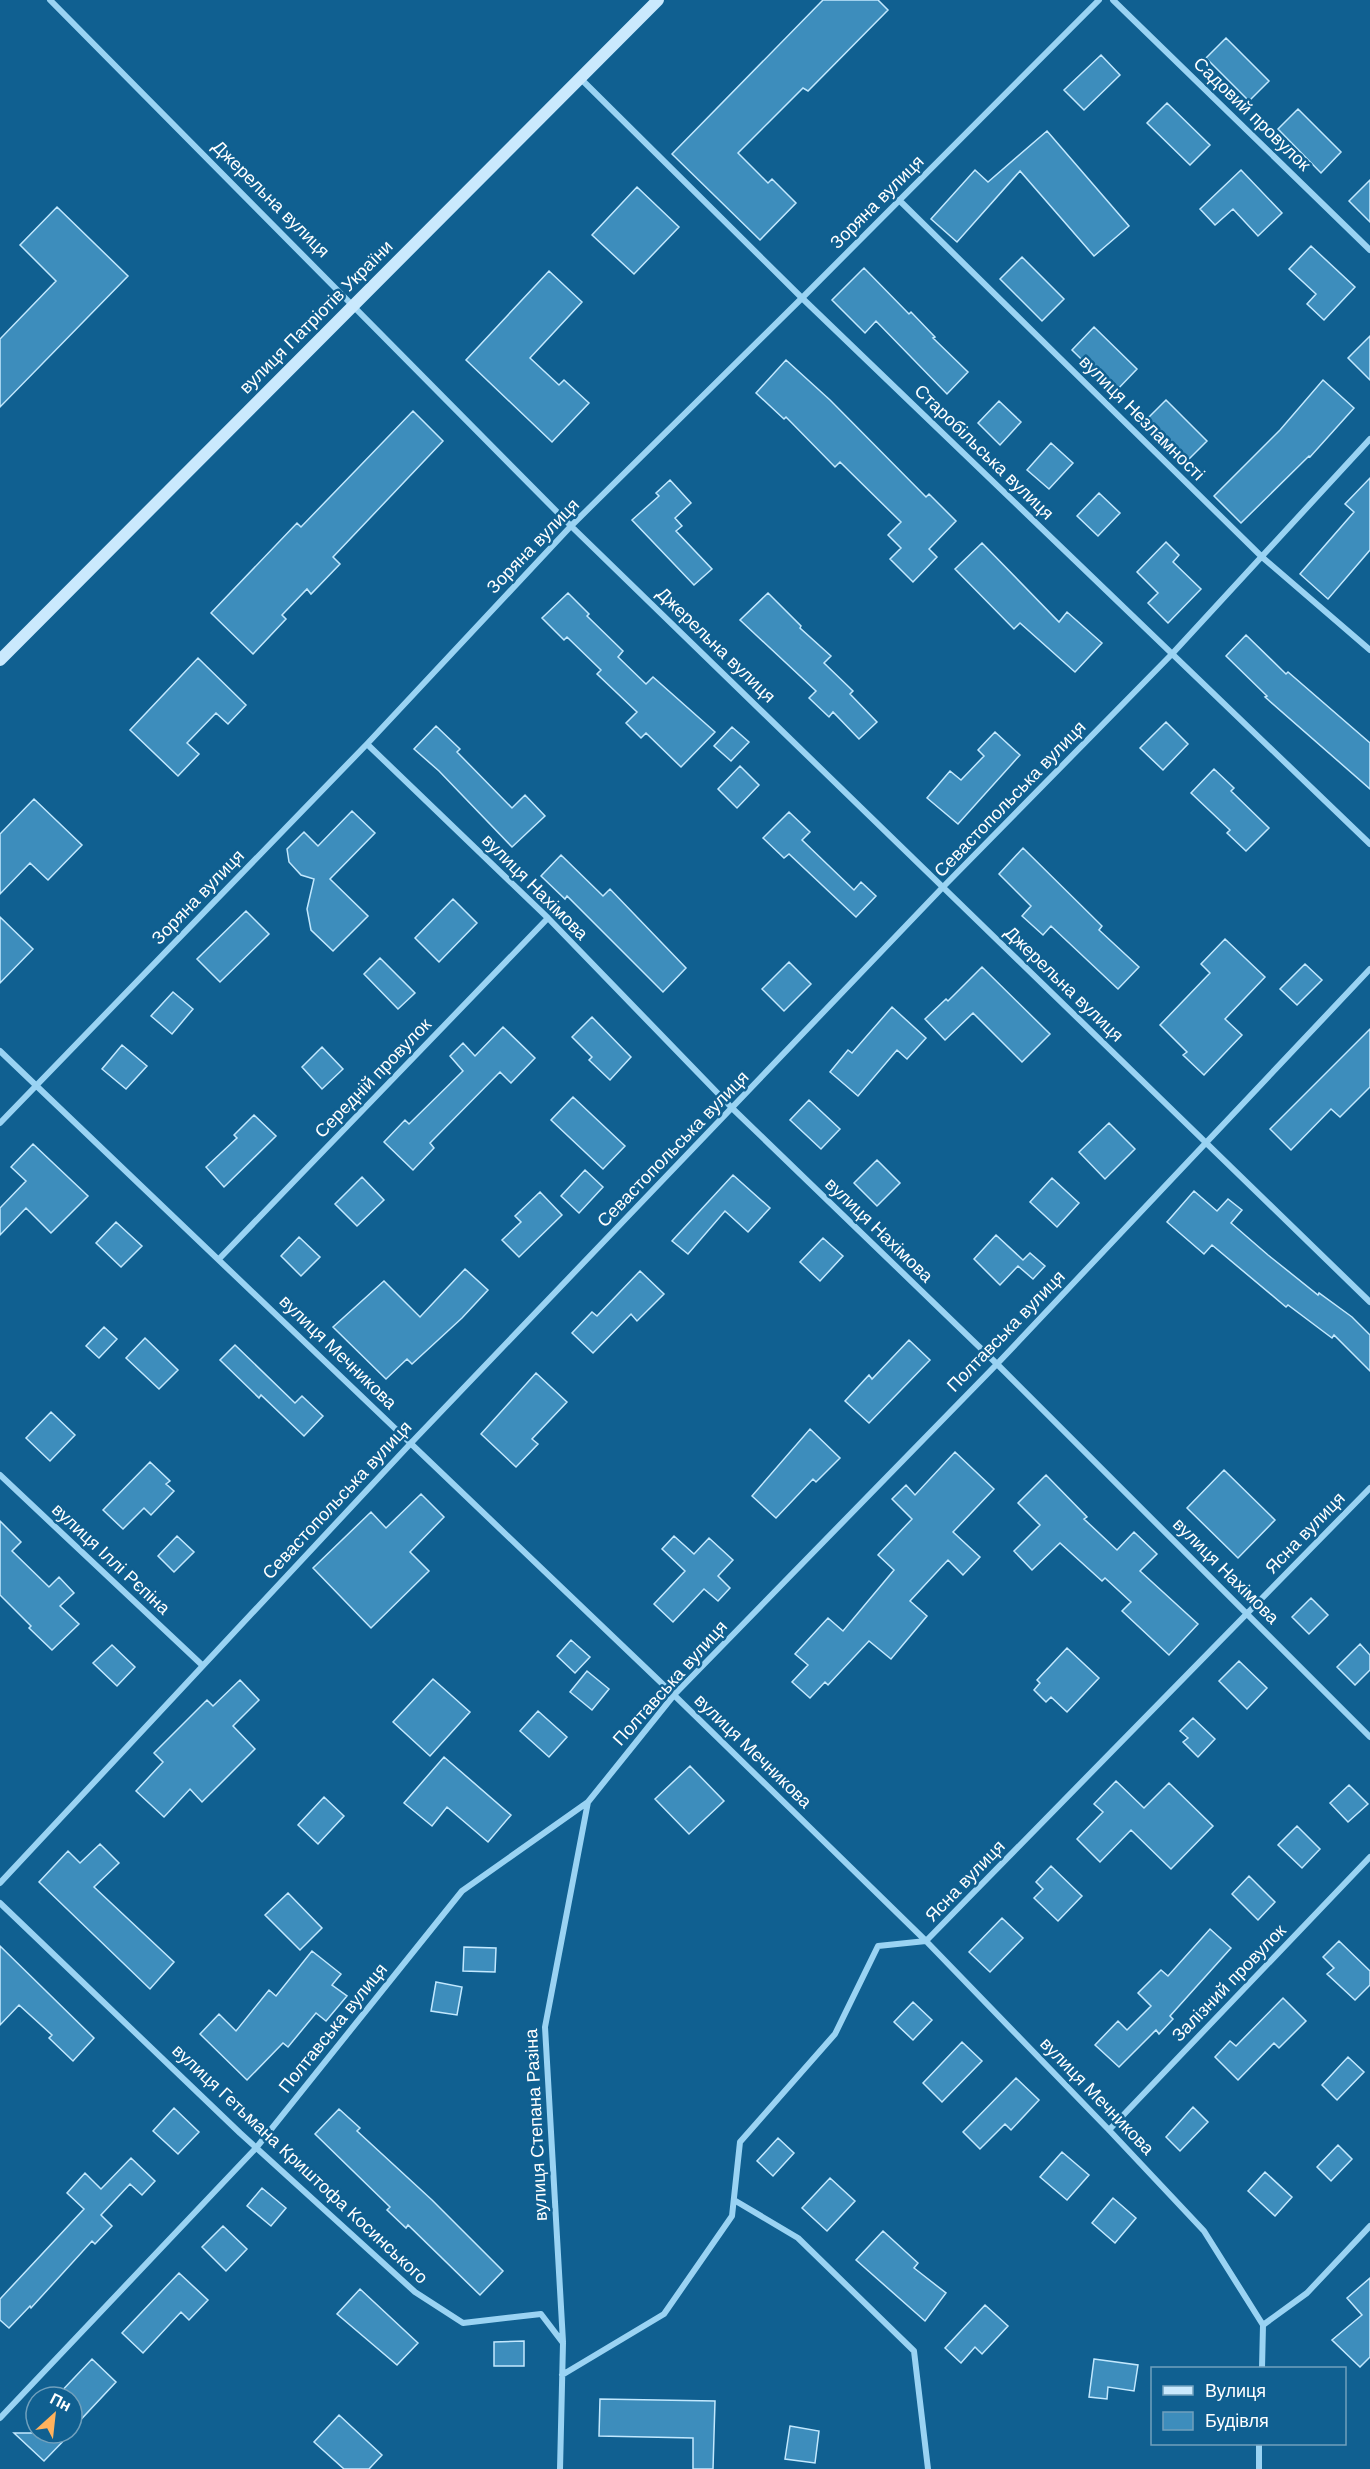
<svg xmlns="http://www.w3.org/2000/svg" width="1370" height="2469" viewBox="0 0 1370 2469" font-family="Helvetica,sans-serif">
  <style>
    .building { fill: #3d8dbc; stroke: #c2e8fe; stroke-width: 1.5 }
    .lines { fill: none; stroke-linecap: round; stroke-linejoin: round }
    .minor { stroke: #9ad3f3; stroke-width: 6 }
    .secondary { stroke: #cae9fd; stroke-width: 12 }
    .labels { text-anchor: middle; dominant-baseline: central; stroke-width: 5; stroke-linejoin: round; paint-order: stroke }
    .street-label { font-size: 18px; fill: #fff; stroke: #106091 }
  </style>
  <rect width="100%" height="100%" fill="#106091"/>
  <path class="building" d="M823,0H878L888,10L808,91L803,88L738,153L768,183L772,179L796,203L760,240L672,154Z
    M1226,38L1269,81L1249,101L1206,58Z
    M1101,55L1120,75L1084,110L1064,90Z
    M1167,103L1210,145L1190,165L1147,123Z
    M1298,109L1341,152L1321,173L1278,129Z
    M1047,131L1129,226L1094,256L1020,171L957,242L931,219L975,170L988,182Z
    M1241,170L1282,213L1258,236L1233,209L1215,225L1200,209Z
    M1370,180V222L1349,201Z
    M637,187L679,227L634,274L592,235Z
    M57,207L128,276L0,407V339L56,281L20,245Z
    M1311,246L1355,287L1324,320L1307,304L1316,294L1289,269Z
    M1022,257L1064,299L1042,321L1000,279Z
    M864,268L909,314L911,312L935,337L933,338L968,372L947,394L876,321L865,333L832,300Z
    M549,271L582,302L530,358L559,385L564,380L589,403L552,442L466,360Z
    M1094,327L1137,369L1115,392L1072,350Z
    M1370,336V380L1348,358Z
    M786,360L830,400L926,497L929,494L956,521L929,549L937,557L913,582L890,559L901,548L888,535L901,522L840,462L835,467L786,417L784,419L756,393Z
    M1323,380L1354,408L1310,457L1309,456L1241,523L1214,496L1280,430Z
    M1166,400L1207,441L1185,463L1144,422Z
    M999,401L1021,422L1000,445L978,423Z
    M413,411L443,441L333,557L340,564L311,594L307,589L282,615L286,619L253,654L211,613L297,523L301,527Z
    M1051,443L1073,463L1049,489L1027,470Z
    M1370,478V550L1328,599L1300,574L1354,512L1345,504Z
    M670,480L691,503L675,518L682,526L676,531L712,569L694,585L632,520L659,496L656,493Z
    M1099,493L1120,513L1098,536L1077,516Z
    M1166,542L1179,555L1173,562L1201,589L1168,623L1148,603L1158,593L1137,572Z
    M982,543L1059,622L1067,612L1102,643L1075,672L1020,623L1014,629L955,569Z
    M568,593L589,614L587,616L623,651L618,657L646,684L653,677L715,732L681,767L646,733L641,738L626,723L637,712L597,674L601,670L567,637L564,640L542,618Z
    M768,593L801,626L800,628L831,656L824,663L853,691L850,694L877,722L859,739L833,712L829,717L809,698L816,691L740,620Z
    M1246,635L1286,674L1288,672L1370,743V789L1265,697L1267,696L1226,656Z
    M198,658L246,705L228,724L216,713L187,743L199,754L178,776L130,730Z
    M1166,722L1188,744L1163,770L1140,748Z
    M436,726L460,749L457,752L512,808L525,795L545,816L512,847L439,771L414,749Z
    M732,727L749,742L731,761L714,746Z
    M995,732L1020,755L958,824L927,798L950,771L961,780L984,756L978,750Z
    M740,766L759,785L737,808L718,789Z
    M1214,769L1234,788L1231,791L1269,828L1246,851L1227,833L1230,830L1191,793Z
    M34,799L82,845L48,880L30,863L0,894V834Z
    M352,811L375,833L330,879L368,916L333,951L311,930L307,909L314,879L301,875L289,862L287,849L304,832L318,846Z
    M789,812L810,832L802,840L854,890L861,882L876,896L856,917L789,854L784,858L763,838Z
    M1023,848L1102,926L1099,930L1139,967L1118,989L1051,926L1043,935L1022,916L1031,906L999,874Z
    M561,855L603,896L610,889L686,968L663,992L567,896L565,899L541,876Z
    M453,899L477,923L439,962L415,938Z
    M246,911L269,934L220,982L197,959Z
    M0,917L33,949L0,983Z
    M1225,939L1265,977L1225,1019L1242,1035L1204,1075L1183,1055L1187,1052L1160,1025L1210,973L1201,964Z
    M380,958L415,993L398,1009L364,974Z
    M789,962L811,984L784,1011L762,989Z
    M1305,964L1322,980L1297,1005L1280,989Z
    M982,967L1050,1034L1022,1062L973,1013L945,1040L925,1019L946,999L948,1001Z
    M173,992L193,1009L172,1034L151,1016Z
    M892,1007L926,1038L907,1059L897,1050L858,1096L830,1072L848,1050L852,1053Z
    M592,1017L631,1057L610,1080L589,1060L592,1057L572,1037Z
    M503,1027L535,1058L511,1083L500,1072L430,1143L434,1148L413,1170L384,1142L405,1120L409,1124L463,1071L450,1056L463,1043L475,1056Z
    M1370,1029V1087L1340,1117L1331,1109L1291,1150L1270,1129Z
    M122,1045L147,1066L126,1089L102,1069Z
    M322,1047L343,1069L322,1089L302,1067Z
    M573,1097L625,1146L603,1169L551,1120Z
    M809,1100L840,1129L821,1149L790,1120Z
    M254,1115L276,1136L224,1187L206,1167L237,1138L234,1135Z
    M1109,1123L1135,1149L1105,1179L1079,1152Z
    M33,1144L88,1196L51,1233L26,1208L0,1235V1208L26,1181L11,1167Z
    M877,1160L900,1183L877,1206L854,1183Z
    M585,1170L603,1187L579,1213L561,1196Z
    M733,1175L770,1208L748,1232L725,1211L688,1254L672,1241Z
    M362,1177L384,1200L357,1226L335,1204Z
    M1052,1178L1079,1203L1057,1227L1030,1202Z
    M1194,1191L1217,1211L1228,1199L1242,1210L1231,1223L1268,1255L1318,1295L1319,1293L1352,1317L1370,1335V1371L1334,1335L1332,1338L1288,1305L1286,1307L1212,1245L1204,1254L1167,1222Z
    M540,1192L562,1215L519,1257L502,1240L521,1222L515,1216Z
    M116,1222L142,1246L121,1267L96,1243Z
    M996,1235L1023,1260L1030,1253L1045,1266L1033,1279L1018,1266L1000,1285L974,1259Z
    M299,1237L320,1257L301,1276L281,1256Z
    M823,1238L843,1256L820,1281L800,1262Z
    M465,1269L488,1290L462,1318L412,1364L407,1359L386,1379L333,1327L384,1281L420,1317Z
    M640,1271L664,1294L637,1321L631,1314L593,1353L572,1333L592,1312L597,1316Z
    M104,1327L117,1339L99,1358L86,1346Z
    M145,1338L178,1370L159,1389L126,1358Z
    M909,1340L930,1360L869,1423L845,1401L869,1375L872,1379Z
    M235,1345L295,1403L302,1396L323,1416L304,1436L261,1395L259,1398L220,1360Z
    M536,1373L567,1402L532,1439L538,1444L516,1467L481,1434Z
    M51,1412L75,1435L50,1461L26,1438Z
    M810,1429L840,1458L816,1482L813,1479L776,1518L752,1496Z
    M955,1452L994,1489L953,1532L980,1557L963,1575L948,1560L910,1601L927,1616L891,1659L869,1641L828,1685L825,1682L810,1698L792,1682L808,1665L795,1654L828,1618L843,1631L894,1570L878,1555L912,1519L892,1499L906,1485L915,1495Z
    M150,1462L170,1481L166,1484L174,1491L151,1515L144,1508L123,1529L103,1510Z
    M1224,1470L1275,1520L1238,1558L1187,1508Z
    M1046,1475L1087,1517L1084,1519L1117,1550L1134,1532L1157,1554L1140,1571L1198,1624L1169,1655L1122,1611L1131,1602L1105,1578L1102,1581L1060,1543L1032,1570L1014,1551L1040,1525L1018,1503Z
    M421,1494L444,1517L410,1552L429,1571L371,1628L313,1568L371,1512L386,1528Z
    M0,1521L21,1542L12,1551L49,1587L59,1577L74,1593L60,1606L79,1624L52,1650L29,1628L31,1626L0,1595Z
    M177,1536L194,1552L174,1572L158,1556Z
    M674,1536L694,1554L709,1538L733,1560L718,1576L730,1588L718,1601L704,1589L673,1622L654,1604L685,1571L662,1549Z
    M1311,1598L1328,1615L1309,1634L1292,1617Z
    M571,1640L590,1657L575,1673L557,1656Z
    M1360,1644L1370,1655V1670L1355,1685L1337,1667Z
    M112,1645L135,1667L117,1686L93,1663Z
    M1067,1648L1099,1678L1067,1712L1051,1697L1046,1702L1034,1690L1040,1683L1037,1680Z
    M1239,1661L1267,1688L1247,1709L1219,1681Z
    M587,1671L609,1689L592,1710L570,1692Z
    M433,1679L470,1712L430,1756L393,1722Z
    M240,1680L259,1700L233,1726L255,1749L202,1802L190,1789L164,1817L136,1791L163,1762L154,1753L207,1700L213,1706Z
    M538,1711L567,1737L549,1757L520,1731Z
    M1193,1718L1215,1739L1198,1757L1183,1742L1188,1738L1180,1731Z
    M444,1757L511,1815L488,1842L447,1807L432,1826L404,1803Z
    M690,1766L724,1801L689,1834L655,1799Z
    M1116,1781L1144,1808L1169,1783L1213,1826L1171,1869L1131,1830L1100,1862L1077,1839L1103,1812L1094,1804Z
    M1349,1785L1368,1804L1348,1822L1330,1803Z
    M324,1797L344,1816L318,1844L298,1825Z
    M1297,1826L1320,1849L1302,1868L1278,1845Z
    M100,1844L119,1863L94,1887L174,1962L150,1989L39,1882L68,1851L80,1863Z
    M1051,1866L1082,1896L1058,1921L1034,1898L1043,1889L1036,1882Z
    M1249,1876L1275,1902L1258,1920L1232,1894Z
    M288,1893L322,1928L300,1950L265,1915Z
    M1002,1918L1023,1938L990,1972L969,1952Z
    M1210,1929L1231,1948L1170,2016L1173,2019L1159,2034L1156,2030L1119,2067L1095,2045L1118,2021L1127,2030L1151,2006L1138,1993L1161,1970L1168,1976Z
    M1339,1941L1370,1971V1985L1355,2000L1327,1974L1334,1968L1323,1957Z
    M0,1946L94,2038L73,2061L49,2038L52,2035L19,2005L0,2025Z
    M464,1947L496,1948L495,1972L463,1971Z
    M312,1951L341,1974L332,1985L347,1996L326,2021L316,2013L288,2047L283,2043L247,2080L200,2034L219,2014L236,2031L269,1990L276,1996Z
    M436,1982L462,1987L457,2015L431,2011Z
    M1283,1998L1306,2021L1279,2048L1274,2043L1238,2080L1215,2057L1230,2041L1236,2046Z
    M913,2002L932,2020L913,2040L894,2022Z
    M962,2042L982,2061L942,2102L923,2083Z
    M1348,2057L1364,2072L1337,2100L1322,2085Z
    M1016,2078L1039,2100L1011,2130L1005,2124L980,2149L963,2132Z
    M1193,2107L1208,2122L1180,2151L1166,2137Z
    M174,2108L199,2132L178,2154L153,2131Z
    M339,2109L360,2128L357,2131L432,2200L503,2271L480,2295L408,2225L406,2228L387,2210L390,2207L315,2134Z
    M778,2138L794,2153L773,2176L757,2161Z
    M1338,2145L1352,2159L1331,2181L1317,2167Z
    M1062,2152L1089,2175L1067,2200L1040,2177Z
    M131,2158L155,2181L142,2195L130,2184L101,2215L112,2226L95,2244L92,2241L31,2308L30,2306L9,2328L0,2320V2299L84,2209L67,2193L85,2173L101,2189Z
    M1265,2172L1292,2197L1275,2216L1248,2191Z
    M830,2178L855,2201L827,2231L802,2208Z
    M262,2188L286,2208L271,2226L247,2206Z
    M1113,2198L1136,2218L1115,2243L1092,2223Z
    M223,2226L247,2249L226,2271L202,2247Z
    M883,2231L918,2263L914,2268L946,2293L925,2321L856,2260Z
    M179,2273L208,2300L189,2320L181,2312L143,2353L122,2333Z
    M1370,2278V2357L1360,2367L1332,2340L1362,2315L1347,2298Z
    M360,2289L418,2343L397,2365L337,2314Z
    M985,2305L1008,2326L982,2354L975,2347L961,2363L945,2348Z
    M524,2341V2366H494V2342Z
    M92,2359L116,2382L72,2429V2397H56Z
    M1094,2359L1138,2365L1134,2391L1108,2387L1107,2399L1089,2397Z
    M600,2399L715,2401L713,2469H693V2438L599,2436Z
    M339,2415L382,2455L369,2469H344L314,2442Z
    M790,2426L819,2431L815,2463L785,2459Z
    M14,2433H71L44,2461Z"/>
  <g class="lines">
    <path class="minor" d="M50,0L571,526L1370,1302
      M1113,0L1370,250
      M580,78L802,298L1370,844
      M899,200L1262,557L1370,650
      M367,744L548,918L733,1109L997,1364L1370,1737
      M0,1051L674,1695L926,1941L1109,2130L1204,2231L1263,2325L1262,2368
      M0,1123L367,744L571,526L802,298L1099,0
      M219,1259L548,918
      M0,1475L202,1665
      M0,1883L411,1443L943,887L1172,654L1370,439
      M0,1903L240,2133L415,2292L463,2323L541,2314L563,2343L560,2469
      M1109,2130L1370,1857
      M734,2200L798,2238L914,2351L928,2469
      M1263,2325L1307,2293L1370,2226
      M563,2342L545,2027L588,1802
      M562,2375L664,2314L732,2216L740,2142L835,2034L878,1946L926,1941L1370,1488
      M0,2418L256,2148L462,1891L588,1802L674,1695L997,1364L1370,969
      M1259,2469V2444"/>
    <path class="secondary" d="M0,660L658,0"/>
  </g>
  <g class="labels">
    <g class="street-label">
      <text transform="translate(1252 114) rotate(44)">Садовий провулок</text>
      <text transform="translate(271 199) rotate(45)">Джерельна вулиця</text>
      <text transform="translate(877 202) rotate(-45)">Зоряна вулиця</text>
      <text transform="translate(316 317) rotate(-45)">вулиця Патріотів України</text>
      <text transform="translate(1142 418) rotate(45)">вулиця Незламності</text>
      <text transform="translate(984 452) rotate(44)">Старобільська вулиця</text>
      <text transform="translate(533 546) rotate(-46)">Зоряна вулиця</text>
      <text transform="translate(716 645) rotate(44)">Джерельна вулиця</text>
      <text transform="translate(1010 799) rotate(-46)">Севастопольська вулиця</text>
      <text transform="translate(535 887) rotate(45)">вулиця Нахімова</text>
      <text transform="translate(198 897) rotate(-46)">Зоряна вулиця</text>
      <text transform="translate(1064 984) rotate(44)">Джерельна вулиця</text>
      <text transform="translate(373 1078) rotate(-46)">Середній провулок</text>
      <text transform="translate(673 1149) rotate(-46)">Севастопольська вулиця</text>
      <text transform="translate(879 1230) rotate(44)">вулиця Нахімова</text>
      <text transform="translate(1006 1331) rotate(-46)">Полтавська вулиця</text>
      <text transform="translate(338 1352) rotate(44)">вулиця Мечникова</text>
      <text transform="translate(337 1500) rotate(-47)">Севастопольська вулиця</text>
      <text transform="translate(1305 1533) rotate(-46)">Ясна вулиця</text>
      <text transform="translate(111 1559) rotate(43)">вулиця Іллі Рєпіна</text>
      <text transform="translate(1226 1571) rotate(45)">вулиця Нахімова</text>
      <text transform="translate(670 1683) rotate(-48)">Полтавська вулиця</text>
      <text transform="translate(753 1751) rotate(44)">вулиця Мечникова</text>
      <text transform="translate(965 1881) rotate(-46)">Ясна вулиця</text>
      <text transform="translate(1229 1983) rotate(-46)">Залізний провулок</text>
      <text transform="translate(333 2028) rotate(-51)">Полтавська вулиця</text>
      <text transform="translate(1097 2096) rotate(46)">вулиця Мечникова</text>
      <text transform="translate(536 2125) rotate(-93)">вулиця Степана Разіна</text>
      <text transform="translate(300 2164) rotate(43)">вулиця Гетьмана Криштофа Косинського</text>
    </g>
  </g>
  <rect x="1151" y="2367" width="195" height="78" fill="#106091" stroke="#70a0bd" stroke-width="1.5"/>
  <rect x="1163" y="2386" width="30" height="9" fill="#cae9fd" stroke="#70a0bd" stroke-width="1.5"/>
  <text x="1205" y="2397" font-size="18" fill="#ffffff">Вулиця</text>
  <rect x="1163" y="2412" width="30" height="18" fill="#3d8dbc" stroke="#70a0bd" stroke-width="1.5"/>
  <text x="1205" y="2427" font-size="18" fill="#ffffff">Будівля</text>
  <g transform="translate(54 2415) rotate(27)"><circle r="28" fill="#106091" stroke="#70a0bd" stroke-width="1.5"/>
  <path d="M0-4.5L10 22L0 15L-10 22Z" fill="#ffb25d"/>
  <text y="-9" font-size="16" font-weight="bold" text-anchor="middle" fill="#ffffff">Пн</text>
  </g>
</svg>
